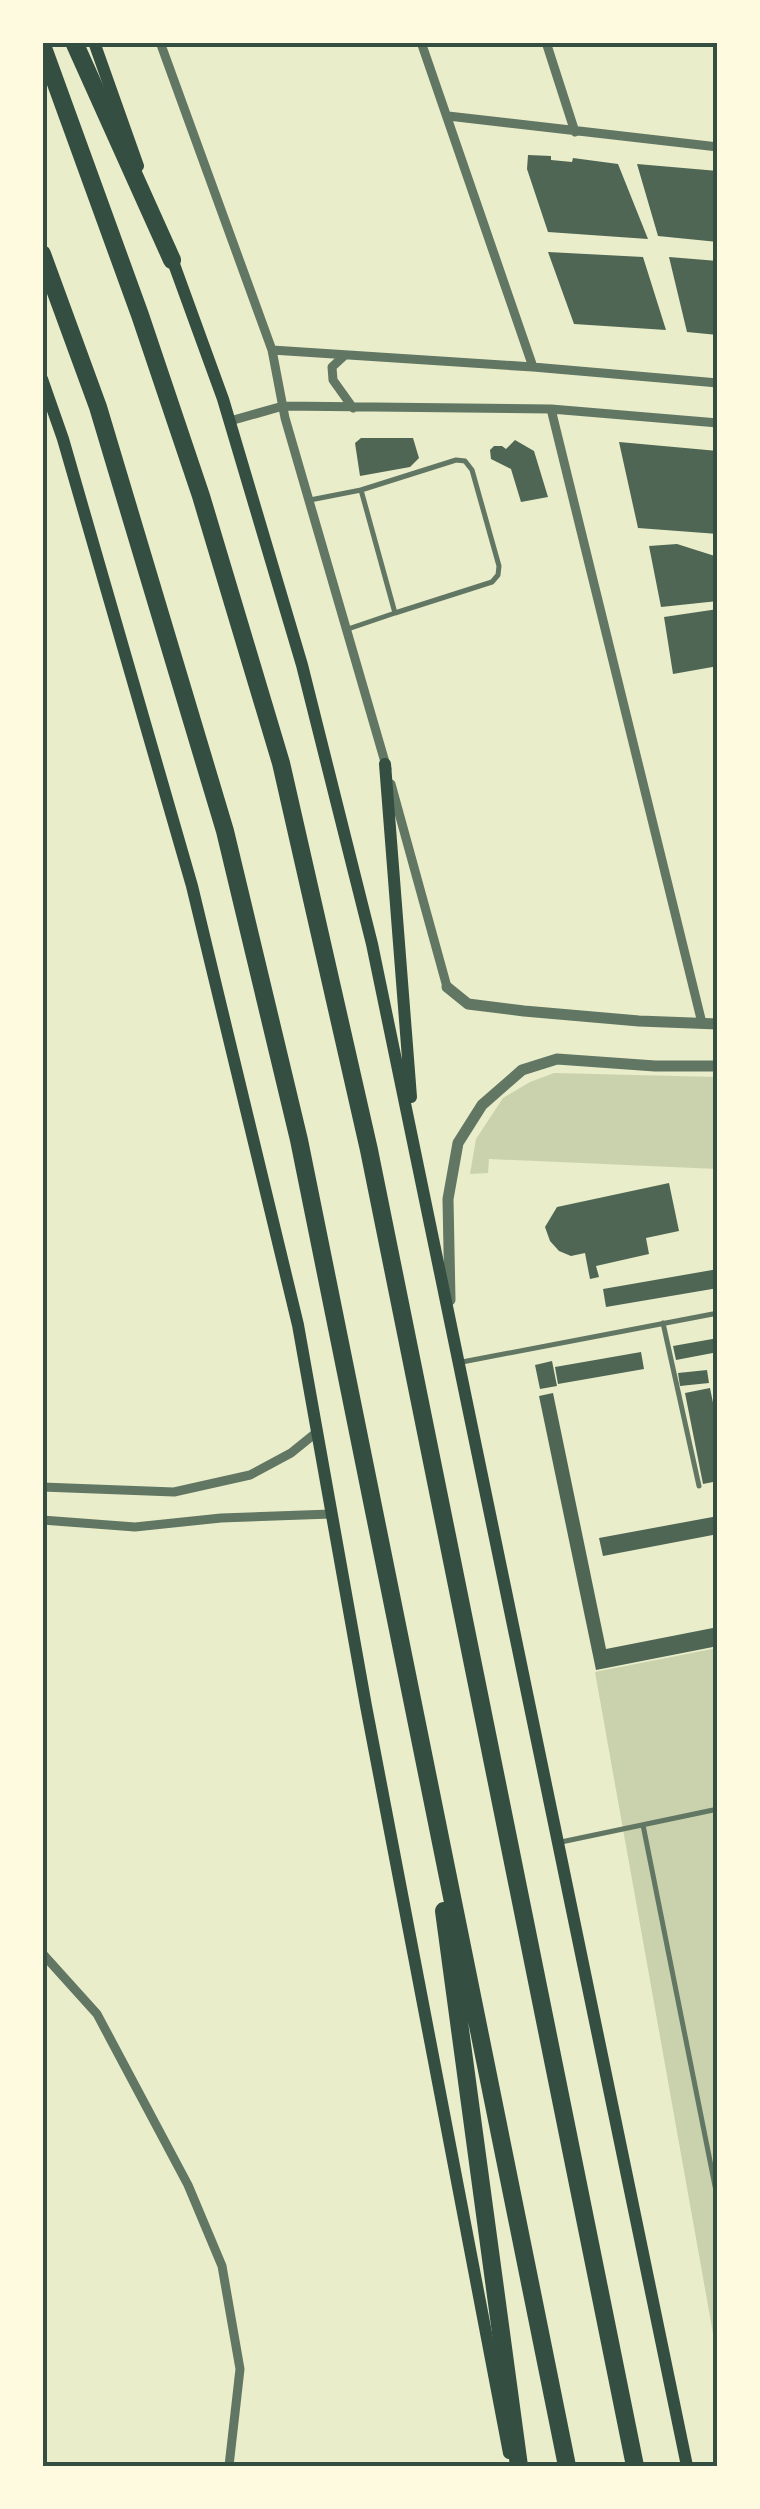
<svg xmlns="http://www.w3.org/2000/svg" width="760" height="2509" viewBox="0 0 760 2509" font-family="'IBM Plex Sans',sans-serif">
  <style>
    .green { fill: #cad2ad }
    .building { fill: #4f6655 }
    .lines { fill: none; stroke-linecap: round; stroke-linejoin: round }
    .service { stroke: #617663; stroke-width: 5 }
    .minor { stroke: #617663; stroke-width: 9 }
    .tertiary { stroke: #617663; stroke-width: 11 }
    .secondary { stroke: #344e41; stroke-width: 12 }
    .motorway { stroke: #344e41; stroke-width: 18 }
    .neatline { fill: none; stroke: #344e41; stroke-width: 4 }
  </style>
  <rect width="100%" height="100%" fill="#e9edc9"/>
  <path class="green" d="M554,1073L717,1077V1169L489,1159L488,1173L470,1174L476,1139L503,1098L530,1082Z
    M717,1648V2356L595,1672Z"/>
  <path class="building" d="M528,155L551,156V160L572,162L573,158L618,164L648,239L548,232L527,169Z
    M637,164L718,171V242L658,236Z
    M548,252L643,257L666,330L574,324Z
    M669,257L718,261V335L687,332Z
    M361,438H413L419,458L410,467L360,476L355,443Z
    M515,440L534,451L548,497L521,502L511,469L491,459L490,450L494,446H502L506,449Z
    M619,442L718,451V534L638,528Z
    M677,544L718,557V601L661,607L649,546Z
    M718,609V666L673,674L664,617Z
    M669,1183L679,1231L646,1238L649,1254L596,1266L599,1277L590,1279L585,1253L571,1256L559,1251L550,1241L545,1227L557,1207Z
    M718,1269V1288L606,1307L603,1289Z
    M718,1338V1352L676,1360L673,1346Z
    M641,1352L644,1369L558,1384L555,1367Z
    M552,1361L557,1386L540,1389L535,1365Z
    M707,1370L709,1383L680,1386L678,1373Z
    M710,1388L718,1427V1481L703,1484L685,1393Z
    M553,1393L606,1649L718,1627V1646L596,1670L539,1396Z
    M718,1516V1534L603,1556L599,1538Z"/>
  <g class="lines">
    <path class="service" d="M361,490L456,460L465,461L472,470L499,566L498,575L492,582L395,613
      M310,500L361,490L395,613L348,629
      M663,1323L699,1486
      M462,1362L718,1313
      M643,1825L718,2201
      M561,1842L718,1809"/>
    <path class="minor" d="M160,42L272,350L285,418L387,769
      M421,42L533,367
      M546,42L575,132
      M448,116L718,147
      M272,350L533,367L718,383
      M345,355L332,367L333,380L353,408
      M551,409L702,1023
      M230,421L283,406L551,409L718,423
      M391,784L447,987
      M42,1487L174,1492L250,1475L291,1453L317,1432
      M42,1520L135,1527L221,1518L331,1514
      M42,1953L97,2014L188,2185L222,2266L240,2369L229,2466"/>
    <path class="tertiary" d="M447,987L468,1004L524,1011L639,1021L718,1024
      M450,1300L448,1199L458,1143L482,1105L522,1070L557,1059L655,1066H718"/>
    <path class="secondary" d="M94,42L138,166
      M171,256L223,399L302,665L372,944L687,2466
      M42,379L63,439L192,886L298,1325L366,1706L509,2453
      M385,764L411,1097"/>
    <path class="motorway" d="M74,42L172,260
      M42,45L140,315L201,496L281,763L369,1150L635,2466
      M42,254L98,407L225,831L299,1140L567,2466
      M444,1911L519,2466"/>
  </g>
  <rect width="760" height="2509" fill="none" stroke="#fefae0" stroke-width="90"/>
  <rect x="45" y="45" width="670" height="2419" class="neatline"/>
</svg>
